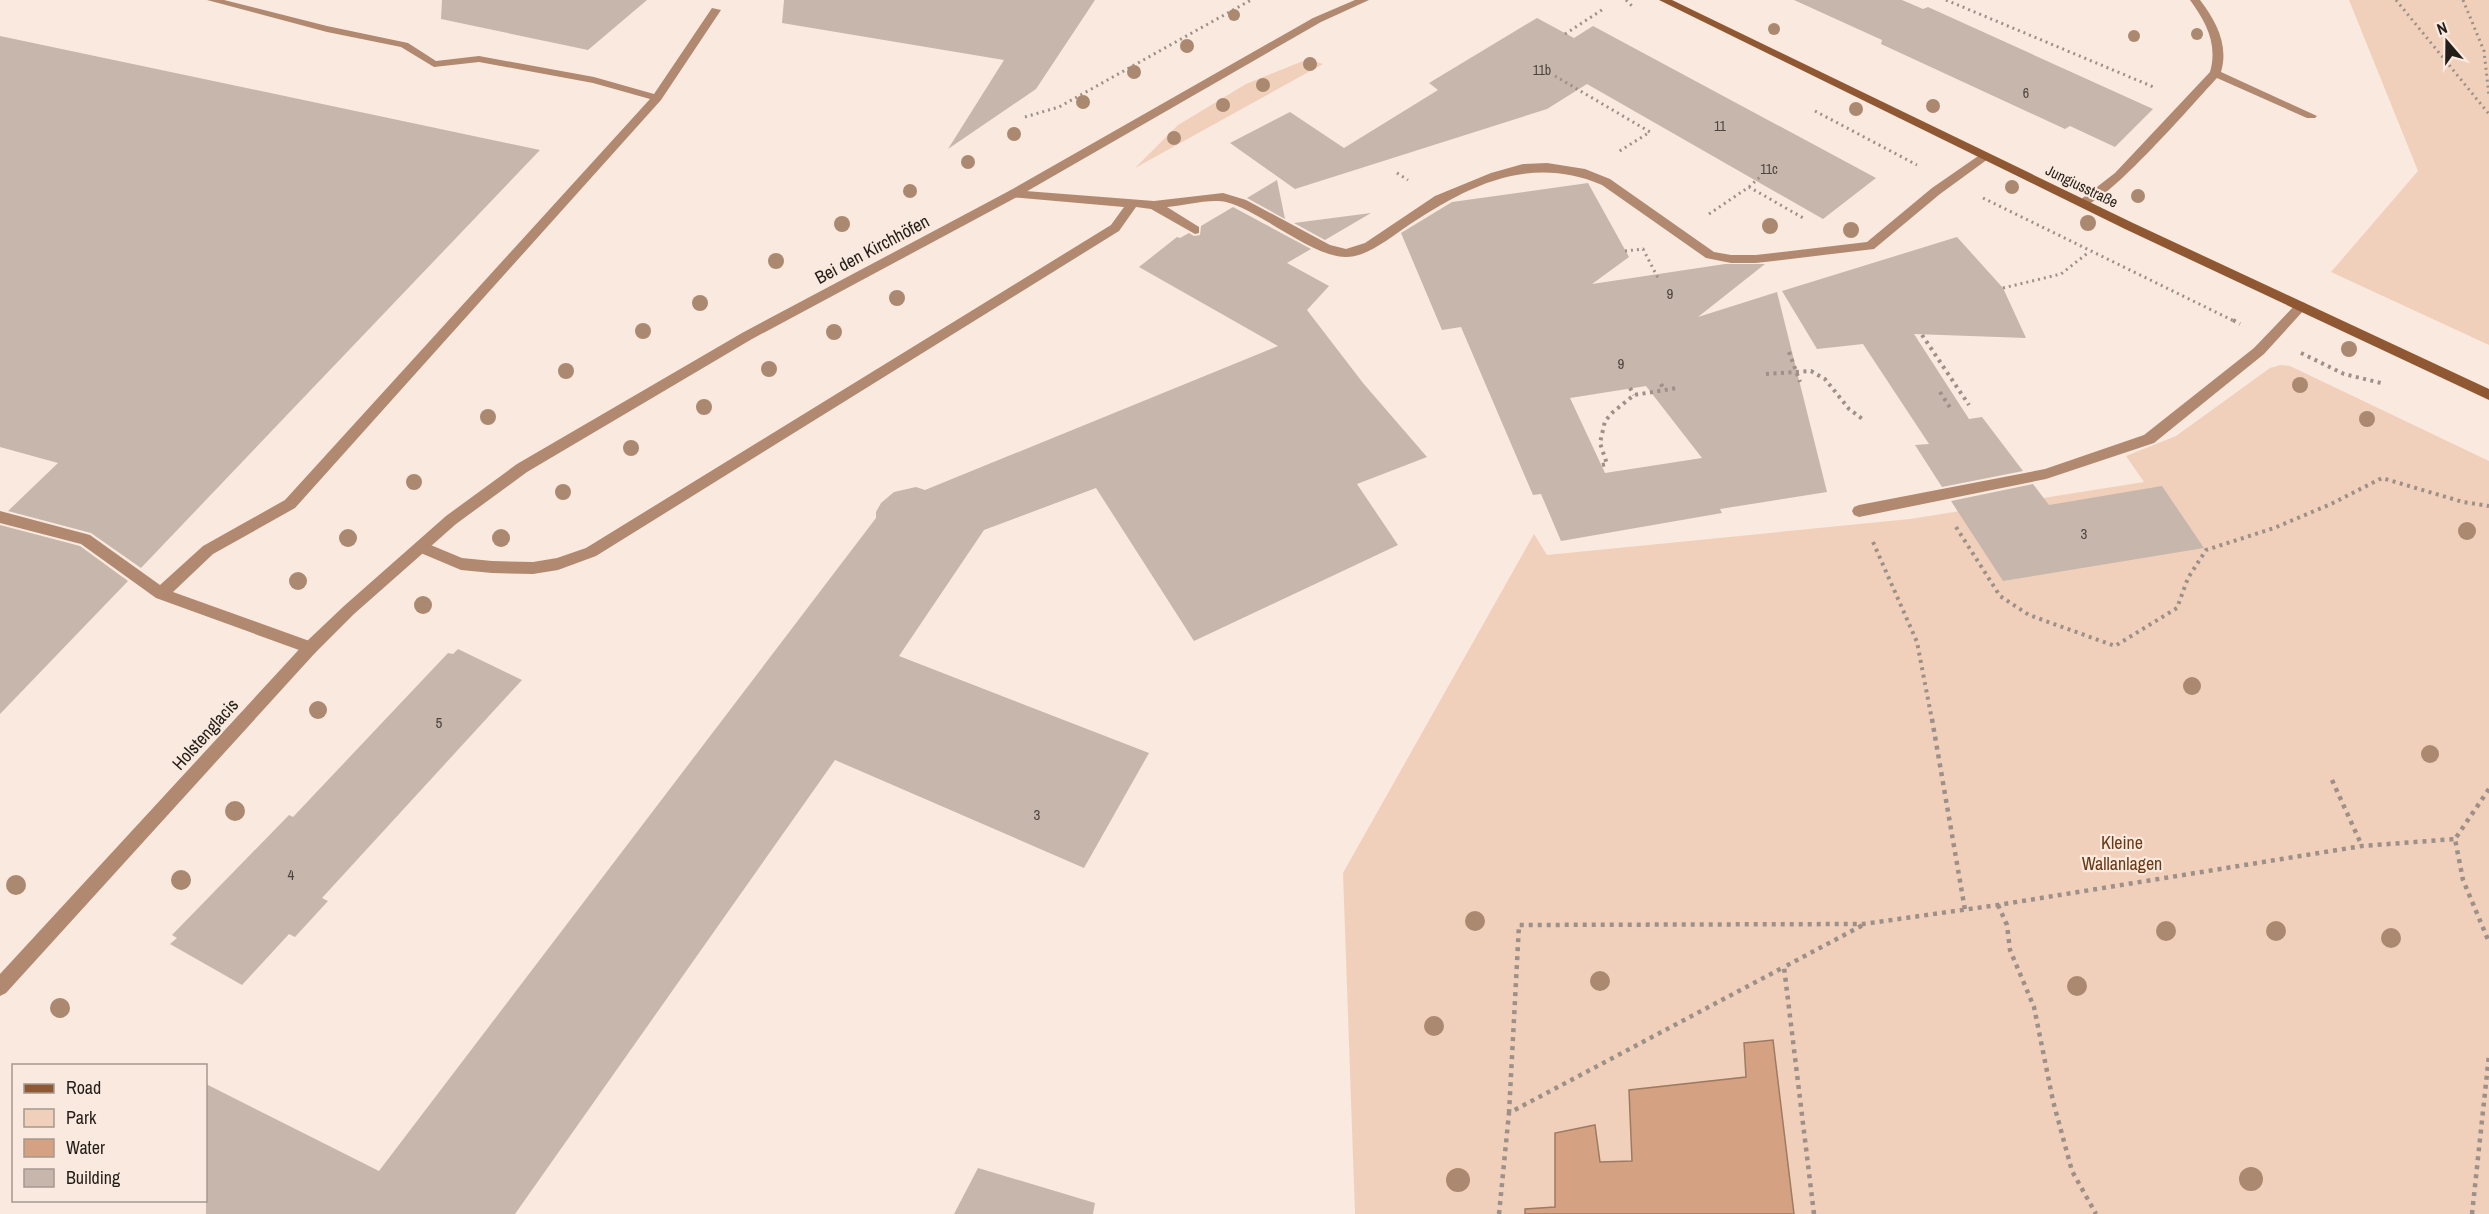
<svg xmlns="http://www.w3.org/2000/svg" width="2489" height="1214" viewBox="0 0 2489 1214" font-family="'Archivo Narrow',sans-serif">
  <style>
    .green { fill: #f1d0bb }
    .water { fill: #d4a282; stroke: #9f7a63; stroke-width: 1.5 }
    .building { fill: #c7b6ac; fill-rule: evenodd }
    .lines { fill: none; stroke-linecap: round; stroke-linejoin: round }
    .path-far2 { stroke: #9c9088; stroke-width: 3; stroke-dasharray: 2 4; stroke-linecap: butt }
    .path-far1 { stroke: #9c9088; stroke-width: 4; stroke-dasharray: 3 4.5; stroke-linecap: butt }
    .path { stroke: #9c9088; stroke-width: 4.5; stroke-dasharray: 4 5; stroke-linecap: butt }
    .lane { fill: #b18970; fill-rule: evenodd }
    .street { fill: #b18970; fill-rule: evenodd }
    .secondary { fill: #905832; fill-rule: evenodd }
    .tree { fill: #ab8870 }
    .labels { text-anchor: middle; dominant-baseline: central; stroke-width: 4.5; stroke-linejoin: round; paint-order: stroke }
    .far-number-label { font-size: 14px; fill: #4d443e }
    .far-street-label { font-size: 15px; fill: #241e1a; stroke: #fae9de }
    .number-label { font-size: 15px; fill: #4d443e }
    .street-label { font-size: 18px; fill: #241e1a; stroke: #fae9de }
    .park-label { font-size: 18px; fill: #6a3916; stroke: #fae9de }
  </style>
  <rect width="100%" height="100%" fill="#fae9de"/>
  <path class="green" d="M2349,0H2489V345L2331,272L2418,171Z
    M1308,59L1323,64L1135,168L1178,125L1246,84Z
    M2280,365L2290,366L2489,461V1214H1355L1343,873L1534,534L1547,555L1910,519L2144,482L2126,456L2176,436L2270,368Z"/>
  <path class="water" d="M1773,1040L1794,1214H1525V1209L1555,1207V1133L1595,1125L1600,1162L1632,1161L1629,1090L1746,1077L1744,1043Z"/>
  <path class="building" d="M442,0H647L588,50L441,19Z
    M784,0H1095L1036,89L948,149L1004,60L782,23Z
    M1794,0H1902L1923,9L1928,7L2153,109L2115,147L2070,126L2065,129L1881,44L1882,40Z
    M1537,18L1574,38L1593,26L1876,178L1823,219L1587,84L1547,109L1295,189L1230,143L1290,112L1344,148L1438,90L1429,83Z
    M0,36L540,150L141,568L91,533L8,511L58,463L0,447Z
    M1277,180L1285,219L1247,198Z
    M1588,183L1629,257L1592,284L1725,264H1765L1698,317L1777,292L1827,492L1720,509L1722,513L1561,541L1541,494L1533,495L1461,327L1442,330L1401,233L1452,202ZM1646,386L1702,458L1605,473L1570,398Z
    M1233,207L1311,249L1287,263L1329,286L1307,310L1363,383L1427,457L1357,484L1398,545L1194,641L1096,488L984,530L899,656L1149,753L1084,868L835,760L515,1214H206V1084L379,1171L876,518V512L881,503L894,492L916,487L925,490L1278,346L1139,267L1177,237L1180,238L1189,233L1194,236L1200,235L1201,226Z
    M1371,213L1325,240L1294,223Z
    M1957,237L2003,288L2026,338L1914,334L1969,419L1982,417L2023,471L1942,487L1915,445L1929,444L1863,344L1817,349L1782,291Z
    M2033,484L2049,505L2162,486L2204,548L2003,581L1951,501Z
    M0,525L80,546L128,581L0,714Z
    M458,649L522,680L322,898L328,901L295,937L289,934L242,985L170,944L177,938L172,935L289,815L293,817L448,653L453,654Z
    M978,1168L1095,1203L1093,1214H954Z"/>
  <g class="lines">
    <path class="path-far2" d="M1626,0L1632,6
      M1946,0L2156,88
      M2396,0L2489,114
      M2463,0L2484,51L2489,96
      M1565,34L1605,8
      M1555,76L1650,132L1618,152
      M1815,111L1917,165
      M1025,117L1059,107L1251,0
      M1397,173L1408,180
      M1749,187L1761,176
      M1983,198L2236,322
      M1709,214L1749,187L1805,219
      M1625,251L1643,249L1658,278
      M2003,288L2061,274L2089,252"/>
    <path class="path-far1" d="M2233,320L2240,324
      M1922,335L1969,405
      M1789,352L1800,382
      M2301,353L2344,374L2381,383
      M1766,374L1811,371L1825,379L1849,409L1865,421
      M1661,384L1664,390
      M1630,388L1634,395
      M1940,392L1951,409
      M1602,465L1607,464L1600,443L1605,421L1613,412L1634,395L1677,388
      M1956,527L2000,596L2029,615L2115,646L2177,608L2188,578L2206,550L2274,528L2331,504L2382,478L2463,502L2489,506
      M1873,542L1917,642L1932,720"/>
    <path class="path" d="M1932,719L1965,910
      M2332,780L2362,846
      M2489,789L2455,839L2463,880L2489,942
      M1998,905L2007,925L2010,950L2034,1007L2053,1101L2072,1171L2096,1214
      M1509,1113L1519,925L1863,924L1998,905L2362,846L2455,839
      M1499,1214L1509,1113L1784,967
      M1814,1214L1784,967L1863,925
      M2472,1214L2489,1055"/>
    <path class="lane" d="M207,0H224L327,26L408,43L436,61L479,56L594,77L654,94L712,8L721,10L661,100L295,508L213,554L173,592L315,643L318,648L315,653L310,654L156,598L81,544L0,523V511L90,535L160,585L203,546L285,500L650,99L593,83L479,62L434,67L401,47L327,32Z
      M2190,0H2200C2216,21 2229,45 2221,72L2317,116L2315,118H2307L2217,78C2198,98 2101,211 2080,206V200L2115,173L2210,72C2218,44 2206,22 2190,0Z
      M1984,152L1988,153V159L1940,194L1874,249L1756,263H1731L1706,258L1602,185C1528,153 1464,188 1403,229C1387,240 1366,257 1346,257C1312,257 1261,211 1226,202C1211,198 1182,206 1167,207L1199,227V233L1195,234L1151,209L1136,207L1119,231L596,556L558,570L533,574L492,573L461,570L416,551L414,547L416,543L421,541L462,558L492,561L533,562L557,558L586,548L1111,225L1124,207L1009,197V191L1013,190L1154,201L1223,193L1246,200L1330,245L1346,249L1365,243L1435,196L1491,173L1523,164L1547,163L1585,169L1610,179L1714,252L1731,255H1756L1867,242L1932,188Z
      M2301,302L2305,303L2307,306L2305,309L2264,354L2154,443L2046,479L1859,517L1854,515L1852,511L1854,507L1859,505L2045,469L2144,435L2254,348L2297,303Z"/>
    <path class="street" d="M1355,0H1369L1321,22L1017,197L752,339L527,472L456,524L354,614L315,653L6,993L0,996V974L305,643L344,606L446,516L517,464L742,333L1009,191L1313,18Z"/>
    <path class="secondary" d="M1659,0H1672L2133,223L2489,389V400L2125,229Z"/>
  </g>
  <g class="tree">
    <circle cx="1234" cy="15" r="6"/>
    <circle cx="1774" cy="29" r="6"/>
    <circle cx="2197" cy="34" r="6"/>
    <circle cx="2134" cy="36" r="6"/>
    <circle cx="1187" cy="46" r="7"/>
    <circle cx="1310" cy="64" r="7"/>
    <circle cx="1134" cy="72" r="7"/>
    <circle cx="1263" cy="85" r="7"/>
    <circle cx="1083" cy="102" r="7"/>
    <circle cx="1223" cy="105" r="7"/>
    <circle cx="1933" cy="106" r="7"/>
    <circle cx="1856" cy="109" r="7"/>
    <circle cx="1014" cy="134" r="7"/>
    <circle cx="1174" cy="138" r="7"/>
    <circle cx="968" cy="162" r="7"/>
    <circle cx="2012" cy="187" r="7"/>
    <circle cx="910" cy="191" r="7"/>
    <circle cx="2138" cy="196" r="7"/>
    <circle cx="2088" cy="223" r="8"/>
    <circle cx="842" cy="224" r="8"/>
    <circle cx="1770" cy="226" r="8"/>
    <circle cx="1851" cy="230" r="8"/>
    <circle cx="776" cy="261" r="8"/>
    <circle cx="897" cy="298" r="8"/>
    <circle cx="700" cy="303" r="8"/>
    <circle cx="643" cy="331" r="8"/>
    <circle cx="834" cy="332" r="8"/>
    <circle cx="2349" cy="349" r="8"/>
    <circle cx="769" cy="369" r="8"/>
    <circle cx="566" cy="371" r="8"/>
    <circle cx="2300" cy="385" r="8"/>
    <circle cx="704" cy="407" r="8"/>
    <circle cx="488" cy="417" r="8"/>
    <circle cx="2367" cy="419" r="8"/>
    <circle cx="631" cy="448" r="8"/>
    <circle cx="414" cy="482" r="8"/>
    <circle cx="563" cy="492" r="8"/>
    <circle cx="2467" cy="531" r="9"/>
    <circle cx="348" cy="538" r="9"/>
    <circle cx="501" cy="538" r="9"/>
    <circle cx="298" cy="581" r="9"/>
    <circle cx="423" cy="605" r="9"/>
    <circle cx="2192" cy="686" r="9"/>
    <circle cx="318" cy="710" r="9"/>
    <circle cx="2430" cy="754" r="9"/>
    <circle cx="235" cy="811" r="10"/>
    <circle cx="181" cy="880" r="10"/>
    <circle cx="16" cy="885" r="10"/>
    <circle cx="1475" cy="921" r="10"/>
    <circle cx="2166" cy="931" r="10"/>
    <circle cx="2276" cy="931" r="10"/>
    <circle cx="2391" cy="938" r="10"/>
    <circle cx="1600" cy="981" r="10"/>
    <circle cx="2077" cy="986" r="10"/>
    <circle cx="60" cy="1008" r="10"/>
    <circle cx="1434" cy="1026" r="10"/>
    <circle cx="2251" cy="1179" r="12"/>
    <circle cx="1458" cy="1180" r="12"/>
  </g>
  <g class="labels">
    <g class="far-number-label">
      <text x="1542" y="70">11b</text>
      <text x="2026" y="93">6</text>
      <text x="1720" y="126">11</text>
      <text x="1769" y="169">11c</text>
    </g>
    <g class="far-street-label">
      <text transform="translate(2082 186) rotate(26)">Jungiusstraße</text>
    </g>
    <g class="number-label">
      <text x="1670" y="293">9</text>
      <text x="1621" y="363">9</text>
      <text x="2084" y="533">3</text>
      <text x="439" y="722">5</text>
      <text x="1037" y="814">3</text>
      <text x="291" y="874">4</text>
    </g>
    <g class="street-label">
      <text transform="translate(872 249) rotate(-28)">Bei den Kirchhöfen</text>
      <text transform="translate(205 734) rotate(-48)">Holstenglacis</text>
    </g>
    <g class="park-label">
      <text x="2122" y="842">Kleine<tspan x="2122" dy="21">Wallanlagen</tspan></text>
    </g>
  </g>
  <rect x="12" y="1064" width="195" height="138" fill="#fae9de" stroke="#a49890" stroke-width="1.5"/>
  <rect x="24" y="1084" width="30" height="9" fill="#905832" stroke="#a49890" stroke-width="1.5"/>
  <text x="66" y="1094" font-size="18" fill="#241e1a">Road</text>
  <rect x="24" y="1109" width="30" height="18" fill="#f1d0bb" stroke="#a49890" stroke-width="1.5"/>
  <text x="66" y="1124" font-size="18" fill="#241e1a">Park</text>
  <rect x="24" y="1139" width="30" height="18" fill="#d4a282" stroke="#a49890" stroke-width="1.5"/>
  <text x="66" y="1154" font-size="18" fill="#241e1a">Water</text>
  <rect x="24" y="1169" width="30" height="18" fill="#c7b6ac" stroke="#a49890" stroke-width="1.5"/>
  <text x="66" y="1184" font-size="18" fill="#241e1a">Building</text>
  <g transform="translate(2447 42) rotate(340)" stroke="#fae9de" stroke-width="4.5" paint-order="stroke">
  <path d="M0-4.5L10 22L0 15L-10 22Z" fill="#241e1a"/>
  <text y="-9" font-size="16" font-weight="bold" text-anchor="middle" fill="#241e1a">N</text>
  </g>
</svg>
